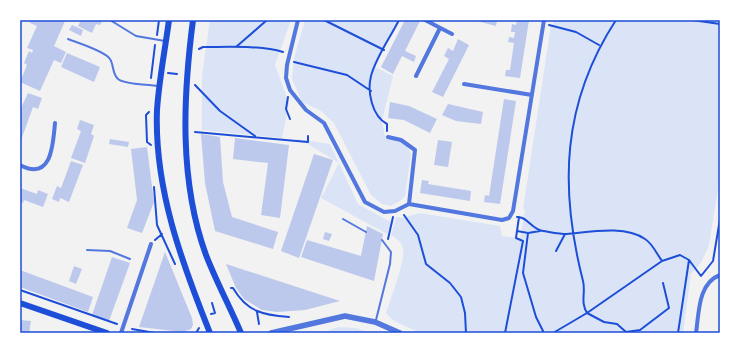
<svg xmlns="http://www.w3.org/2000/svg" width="740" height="353" viewBox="0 0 740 353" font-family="Signika,sans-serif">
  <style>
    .green { fill: #dbe4f7 }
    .building { fill: #bdc9ec }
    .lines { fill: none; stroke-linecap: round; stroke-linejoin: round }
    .path { stroke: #1d4ed8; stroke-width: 2 }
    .service { stroke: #5277de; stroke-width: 2 }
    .minor { stroke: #5277de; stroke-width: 4 }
    .tertiary { stroke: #5277de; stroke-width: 5.5 }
    .secondary { stroke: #1d4ed8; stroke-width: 6 }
    .neatline { fill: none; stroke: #1d4ed8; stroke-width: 1.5 }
  </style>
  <rect width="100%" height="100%" fill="#f2f2f2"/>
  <path class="green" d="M210,20H291L275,65L289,103L282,138L202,130V76Z
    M305,20H399L375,67L393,76L382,121L385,136C398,139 406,141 411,154L405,196L400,201L391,206L382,204L371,195L334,123L321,111L302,102L292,79L294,58Z
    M554,20H720V177L709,245L701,263L691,274L683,333H420L394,321L386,313C390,300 406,259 403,249C402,242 396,238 391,235L396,217L402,218L420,213L500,226L502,236L520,238L525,210L523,209L551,25H553Z
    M297,139L330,144L358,204L391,222L387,234L321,198L339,163L308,144L297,141Z
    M338,327L356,328L371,333H322Z"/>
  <path class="building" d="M31,20L65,21L54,46L66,52L61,63L54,60L40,91L20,82L27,65L24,63L29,51L32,53L33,50L27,48L37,26L30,23Z
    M81,20H103L100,25L96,24L92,33L78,26Z
    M405,20L420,21L405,51L416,56L414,62L402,56L393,74L381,67Z
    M473,20H497L496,26Z
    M517,20H529L520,78L505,76L506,70H510L514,43L508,42L509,37L514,38L515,32H511L512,24L516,25Z
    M72,25L83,30L81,36L69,30Z
    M458,39L469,45L443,97L432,92L449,59L444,56L448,48L453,51Z
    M67,53L100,67L94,82L61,67Z
    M28,93L42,98L38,109L33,107L20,143V110Z
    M504,99L516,101L500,204L484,202L485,195L489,196Z
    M390,102L409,106L437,119L430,133L404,120L388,118Z
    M448,104L483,112L481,124L456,121L442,115Z
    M80,120L94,125L91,134L94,136L85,163L71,158L81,131L77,129Z
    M201,134L220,137L223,182L232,217L278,232L273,249L215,231L205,183Z
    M235,138L289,145L280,218L261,215L268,163L233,159Z
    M110,139L129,142L128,147L109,144Z
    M438,140L452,142L448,167L434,165Z
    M147,147L154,202L142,233L127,228L137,200L131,149Z
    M314,154L333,160L299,258L281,251Z
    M71,161L83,165L69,202L60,198L59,202L52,199L57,186L61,188Z
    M422,180L429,181L428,184L471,191L470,201L420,193Z
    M20,188L37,194L38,190L48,194L43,207L24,200L23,203L20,202Z
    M367,226L383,234L374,281L301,257L307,240L361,256Z
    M325,232L332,234L329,241L323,239Z
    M165,252L192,318L193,325L191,329L183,332L139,327Z
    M112,257L130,263L109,321L92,315Z
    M226,264L340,301L305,310L277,312L262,310L244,299L236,288Z
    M74,266L82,269L76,284L69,281Z
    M20,270L93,297L88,312L20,287Z
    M20,320L31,321L29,333H20Z"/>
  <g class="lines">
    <path class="path" d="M324,20L384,50
      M616,20C562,103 559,187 583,281C586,292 580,302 587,313L662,261L680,255L689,260L701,276L713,261L720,219
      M692,20L720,24
      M549,25L576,32L599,45
      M157,35L159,20
      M236,47L267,20
      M199,49L203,47C227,47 260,45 283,52
      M294,62L347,75L371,91
      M168,73L177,74
      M151,78L155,45
      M195,85L220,111L255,136
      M288,97L286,109L290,119
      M149,112L146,115L147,142L151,145
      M387,131V124C372,116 367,92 371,76C376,57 390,38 399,20
      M195,132L308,142V136
      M154,187L157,225L175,264
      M404,215L418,235L426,264L450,283L461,297L465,313L466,333
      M517,217C527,216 532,230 543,231C550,232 559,234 567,234C590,232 625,225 645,239C652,243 657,254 662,261
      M517,231L528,233
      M540,231L528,233L523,273L536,317L544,333
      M388,239L393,217
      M155,240L162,234
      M556,251L565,234
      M231,288H233C247,312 263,315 289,317
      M20,290L117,324
      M257,312L259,324
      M211,314L215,313L212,303
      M132,329L155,333
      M196,333L199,328
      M505,333L523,241L516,238L519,217
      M553,333L587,313L604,322L617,324L626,332L640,330L669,308L663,283
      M678,333L689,260"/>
    <path class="service" d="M110,20L136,36L165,41
      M68,39C78,43 105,51 110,59C114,65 112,74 118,79C125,85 148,84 158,86
      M343,219L366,232
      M87,250L110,251L130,259
      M376,320L390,264L391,252L382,240"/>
    <path class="minor" d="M298,20L287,65L286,78L290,90L306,110L324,123L365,202L384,212L395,211L409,204L502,220L509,218L513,211L544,20
      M425,20L452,34
      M416,76L440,28
      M464,84L532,95
      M388,137L401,140L415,150L409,204
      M20,165C52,182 53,144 55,123
      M121,333L151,244
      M696,333C699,313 698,283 720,275"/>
    <path class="tertiary" d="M271,333L345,316L375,322L400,333"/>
    <path class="secondary" d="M169,20C165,50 159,80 157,110C154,188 182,263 210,333
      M193,20C183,97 179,181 206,255C216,281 230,307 241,333
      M20,303L107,333"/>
  </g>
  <rect width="740" height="353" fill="none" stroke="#ffffff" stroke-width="42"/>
  <rect x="21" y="21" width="698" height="311" class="neatline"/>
</svg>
